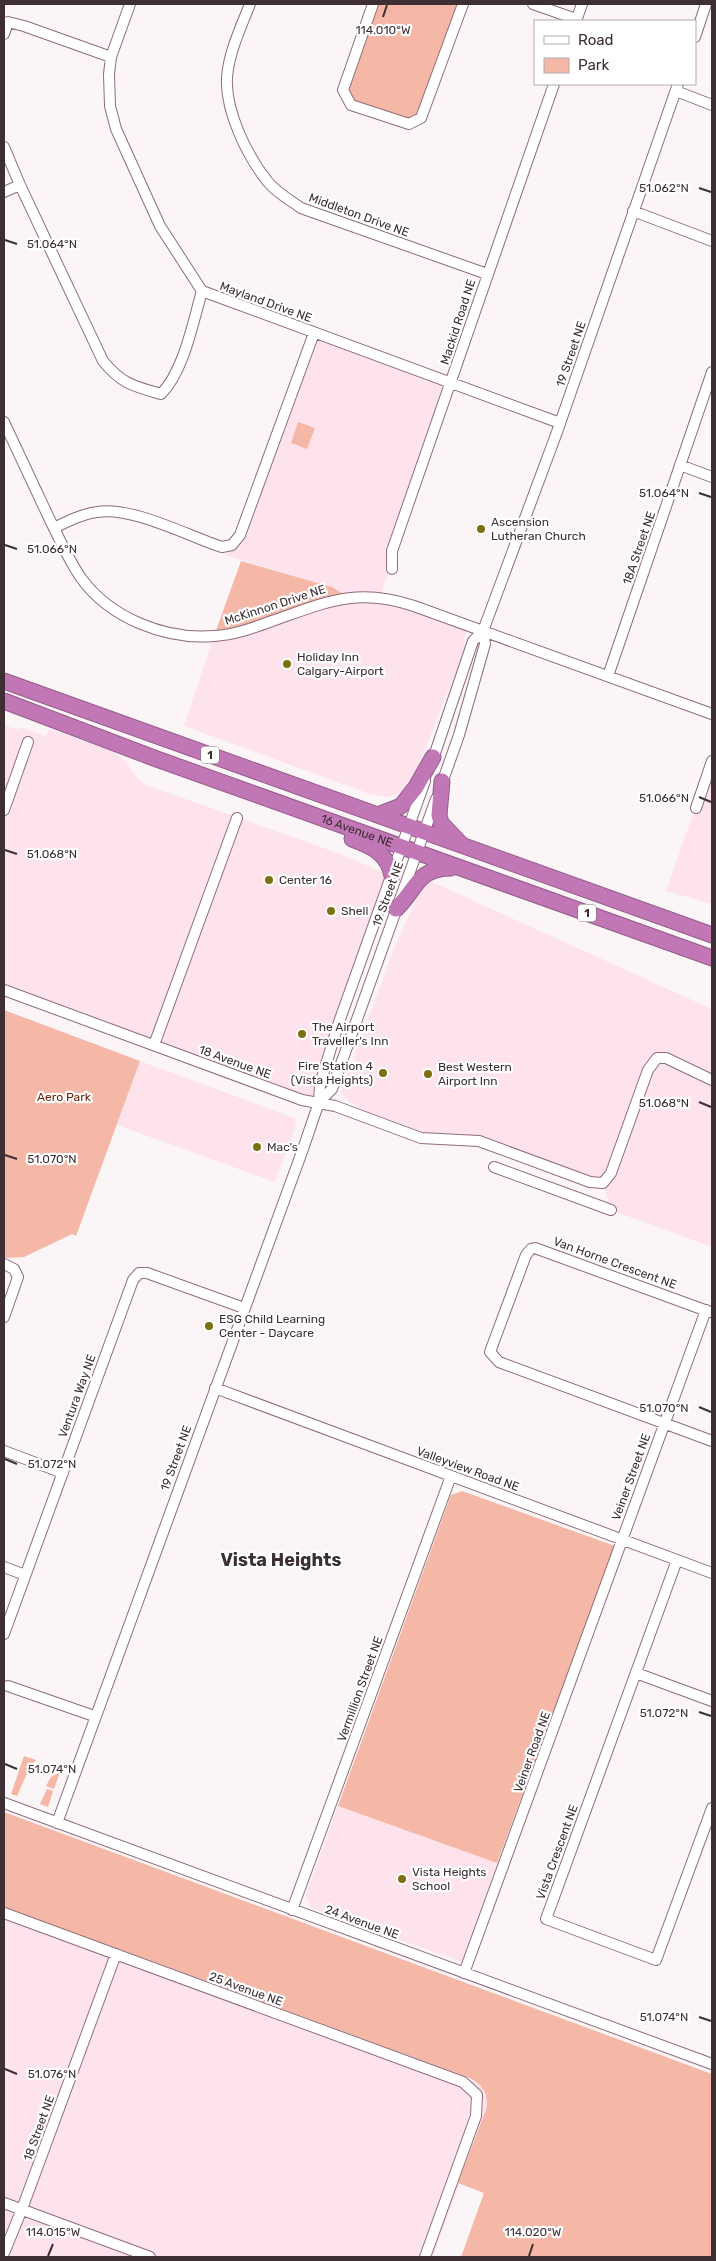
<svg xmlns="http://www.w3.org/2000/svg" width="716" height="2261" viewBox="0 0 716 2261" font-family="Rubik,sans-serif">
  <style>
    .built { fill: #fee3ed }
    .green { fill: #f5b7a6 }
    .lines { fill: none; stroke-linecap: round; stroke-linejoin: round }
    .minor-casing { stroke: #8e6d7a; stroke-width: 12 }
    .highway-casing { stroke: #935d88; stroke-width: 17 }
    .minor { stroke: #fff; stroke-width: 10 }
    .highway { stroke: #c176b6; stroke-width: 15 }
    .ticks { fill: none; stroke: #3d2f34; stroke-width: 2 }
    .poi-dot { fill: #7c700f; stroke: #fff; stroke-width: 2 }
    .labels { text-anchor: middle; dominant-baseline: central; stroke-width: 4.5; stroke-linejoin: round; paint-order: stroke }
    .shield { fill: #fff; stroke: #776d71; stroke-width: 1 }
    .shield-label { font-size: 11px; font-weight: bold; fill: #3d2f34 }
    .street-label { font-size: 12px; fill: #3d2f34; stroke: #fff }
    .poi-label { font-size: 12px; fill: #3d2f34; stroke: #fff; text-anchor: start }
    .park-label { font-size: 12px; fill: #681d05; stroke: #fff }
    .district-label { font-size: 18px; font-weight: bold; fill: #3d2f34; stroke: #fff }
    .ticks-label { font-size: 12px; text-anchor: middle; fill: #3d2f34; stroke: #fff; stroke-width: 4.5; stroke-linejoin: round; paint-order: stroke }
  </style>
  <rect width="100%" height="100%" fill="#fcf5f7"/>
  <path class="built" d="M314,333L451,382L397,535L392,569L383,585L382,597L468,625L464,639L465,649L413,780L408,790L389,797L370,794L184,726L214,636L332,587L225,555L232,545Z
    M4,725L18,730L19,727L46,736L49,729L113,751L125,761L140,781L146,785L338,853L392,876L372,930L319,1102L4,990Z
    M712,760V904L666,891Z
    M430,881L712,1009V1247L611,1210L603,1183L500,1148L421,1138L372,1119L343,1096L341,1092L351,1063L354,1064L355,1060L353,1059L395,946L418,896Z
    M140,1061L295,1118L296,1126L275,1182L117,1125Z
    M338,1806L497,1863L462,1962L311,1908L306,1895Z
    M4,1906L494,2087L433,2257H4Z"/>
  <path class="green" d="M373,4H463L421,118L409,124L351,105L343,90Z
    M298,422L315,428L307,449L291,443Z
    M241,561L332,587L348,597L214,636Z
    M4,1010L140,1061L76,1236L72,1234L24,1257L4,1258Z
    M462,1491L615,1546L497,1863L338,1806L451,1495Z
    M24,1756L36,1760L29,1769L17,1796L11,1794Z
    M60,1772L54,1789L46,1786L51,1777Z
    M47,1789L53,1791L48,1807L40,1804Z
    M4,1812L712,2074V2257H461L484,2193L458,2183L487,2107C488,2093 482,2084 470,2078L4,1907Z"/>
  <g class="lines">
    <g class="minor-casing">
      <path id="minor" d="M130,4L111,57L109,74L110,106L116,129L160,226L202,291L560,423
        M250,4C241,27 229,52 227,77C225,111 247,156 268,182C277,193 290,200 301,208L487,274
        M373,4L343,90L351,105L409,124L421,118L463,4
        M533,4L576,19
        M576,21L582,4
        M4,34L8,22L24,26L111,57
        M695,37L706,4
        M676,91L712,105
        M4,147L20,185L103,361C122,384 133,386 161,394C184,371 193,322 202,291
        M4,192L20,185
        M633,211L712,241
        M4,422C19,454 34,486 49,518C59,538 68,559 81,578C110,618 165,640 214,636C234,635 253,628 272,621C327,602 356,587 414,606L712,714
        M680,465L712,477
        M54,528C68,521 82,514 97,512C132,506 188,536 222,547L232,545L240,535L314,333
        M392,569V551L554,84
        M608,676L712,372
        M432,762L473,641L483,631L557,432L678,84
        M441,786L459,735L485,644L483,631
        M696,808L712,761
        M4,810L28,742
        M4,990L302,1100L335,1106L421,1138L479,1141L590,1182L603,1183L611,1173L648,1070L657,1058H666L712,1080
        M154,1045L237,818
        M319,1102L332,1089L436,799
        M494,1167L611,1210
        M4,1264L14,1269L18,1277L4,1317
        M710,1312L535,1248L531,1249L526,1255L490,1352L499,1362L712,1441
        M215,1388L712,1573
        M4,1451L63,1473
        M677,1560L546,1919L656,1960L712,1808
        M4,1567L25,1575
        M4,1634L133,1280L139,1273H147L244,1308
        M636,1673L712,1701
        M8,1686L94,1716
        M4,1803L712,2064
        M57,1823L303,1149L319,1102L320,1084L339,1022L425,781
        M292,1910L451,1476
        M4,1913L463,2082L477,2095L476,2116L425,2257
        M464,1973L706,1310
        M4,2203L150,2257
        M4,2253L22,2209L116,1954"/>
    </g>
    <g class="highway-casing">
      <g id="highway">
        <path d="M4,681L712,935"/>
        <path id="s1" d="M4,701L154,758L712,958"/>
        <path d="M442,781L439,815L441,823L461,844"/>
        <path d="M378,815L401,806L416,787L433,757"/>
        <path d="M352,839C371,846 388,853 392,876"/>
        <path d="M396,909C417,889 417,868 451,868"/>
      </g>
    </g>
    <use href="#minor" class="minor"/>
    <use href="#highway" class="highway"/>
  </g>
  <path class="ticks" d="M383,17L387,5M699,188L711,192M5,240L17,244M699,493L711,497M5,545L17,549M699,797L711,802M5,850L17,854M699,1102L711,1107M5,1155L17,1159M699,1407L711,1412M5,1459L17,1464M699,1712L711,1716M5,1764L17,1769M699,2017L711,2021M5,2069L17,2074M48,2256L53,2244M529,2256L533,2244"/>
  <g class="poi-dot">
    <circle cx="481" cy="529" r="5"/>
    <circle cx="287" cy="664" r="5"/>
    <circle cx="269" cy="880" r="5"/>
    <circle cx="331" cy="911" r="5"/>
    <circle cx="302" cy="1034" r="5"/>
    <circle cx="383" cy="1073" r="5"/>
    <circle cx="428" cy="1074" r="5"/>
    <circle cx="257" cy="1147" r="5"/>
    <circle cx="209" cy="1326" r="5"/>
    <circle cx="402" cy="1879" r="5"/>
  </g>
  <g class="labels">
    <g class="shield">
      <rect x="201" y="746.5" width="18" height="17" rx="4"/>
      <rect x="578" y="904.5" width="18" height="17" rx="4"/>
    </g>
    <g class="shield-label">
      <text x="210" y="755">1</text>
      <text x="587" y="913">1</text>
    </g>
    <g class="street-label">
      <text transform="translate(359 215) rotate(20)">Middleton Drive NE</text>
      <text transform="translate(266 302) rotate(20)">Mayland Drive NE</text>
      <text transform="translate(458 322) rotate(-72)">Mackid Road NE</text>
      <text transform="translate(571 354) rotate(-71)">19 Street NE</text>
      <text transform="translate(639 548) rotate(-71)">18A Street NE</text>
      <text transform="translate(275 605) rotate(-18)">McKinnon Drive NE</text>
      <text stroke="none"><textPath href="#s1" startOffset="376">16 Avenue NE</textPath></text>
      <text transform="translate(388 894) rotate(-70)">19 Street NE</text>
      <text transform="translate(235 1062) rotate(20)">18 Avenue NE</text>
      <text transform="translate(615 1263) rotate(20)">Van Horne Crescent NE</text>
      <text transform="translate(77 1396) rotate(-70)">Ventura Way NE</text>
      <text transform="translate(176 1458) rotate(-70)">19 Street NE</text>
      <text transform="translate(468 1469) rotate(20)">Valleyview Road NE</text>
      <text transform="translate(631 1477) rotate(-70)">Veiner Street NE</text>
      <text transform="translate(360 1689) rotate(-70)">Vermillion Street NE</text>
      <text transform="translate(532 1752) rotate(-70)">Veiner Road NE</text>
      <text transform="translate(557 1852) rotate(-70)">Vista Crescent NE</text>
      <text transform="translate(362 1922) rotate(20)">24 Avenue NE</text>
      <text transform="translate(246 1989) rotate(20)">25 Avenue NE</text>
      <text transform="translate(39 2128) rotate(-70)">18 Street NE</text>
    </g>
    <g class="poi-label">
      <text x="491" y="522">Ascension<tspan x="491" dy="14">Lutheran Church</tspan></text>
      <text x="297" y="657">Holiday Inn<tspan x="297" dy="14">Calgary-Airport</tspan></text>
      <text x="279" y="880">Center 16</text>
      <text x="341" y="911">Shell</text>
      <text x="312" y="1027">The Airport<tspan x="312" dy="14">Traveller's Inn</tspan></text>
      <text x="373" y="1066" text-anchor="end">Fire Station 4<tspan x="373" dy="14">(Vista Heights)</tspan></text>
      <text x="438" y="1067">Best Western<tspan x="438" dy="14">Airport Inn</tspan></text>
      <text x="267" y="1147">Mac's</text>
      <text x="219" y="1319">ESG Child Learning<tspan x="219" dy="14">Center - Daycare</tspan></text>
      <text x="412" y="1872">Vista Heights<tspan x="412" dy="14">School</tspan></text>
    </g>
    <g class="park-label">
      <text x="64" y="1097">Aero Park</text>
    </g>
    <g class="district-label">
      <text x="281" y="1560">Vista Heights</text>
    </g>
  </g>
  <g class="ticks-label">
    <text x="383" y="34">114.010°W</text>
    <text x="664" y="192">51.062°N</text>
    <text x="52" y="248">51.064°N</text>
    <text x="664" y="497">51.064°N</text>
    <text x="52" y="553">51.066°N</text>
    <text x="664" y="802">51.066°N</text>
    <text x="52" y="858">51.068°N</text>
    <text x="664" y="1107">51.068°N</text>
    <text x="52" y="1163">51.070°N</text>
    <text x="664" y="1412">51.070°N</text>
    <text x="52" y="1468">51.072°N</text>
    <text x="664" y="1717">51.072°N</text>
    <text x="52" y="1773">51.074°N</text>
    <text x="664" y="2021">51.074°N</text>
    <text x="52" y="2078">51.076°N</text>
    <text x="53" y="2236">114.015°W</text>
    <text x="533" y="2236">114.020°W</text>
  </g>
  <rect width="716" height="2261" fill="none" stroke="#3d2f34" stroke-width="10"/>
  <rect x="534" y="20" width="162" height="65" fill="#ffffff" stroke="#b1acae"/>
  <rect x="544" y="36" width="25" height="8" fill="#ffffff" stroke="#b1acae"/>
  <text x="578" y="45" font-size="15" fill="#3d2f34">Road</text>
  <rect x="544" y="58" width="25" height="15" fill="#f5b7a6" stroke="#b1acae"/>
  <text x="578" y="70" font-size="15" fill="#3d2f34">Park</text>
</svg>
